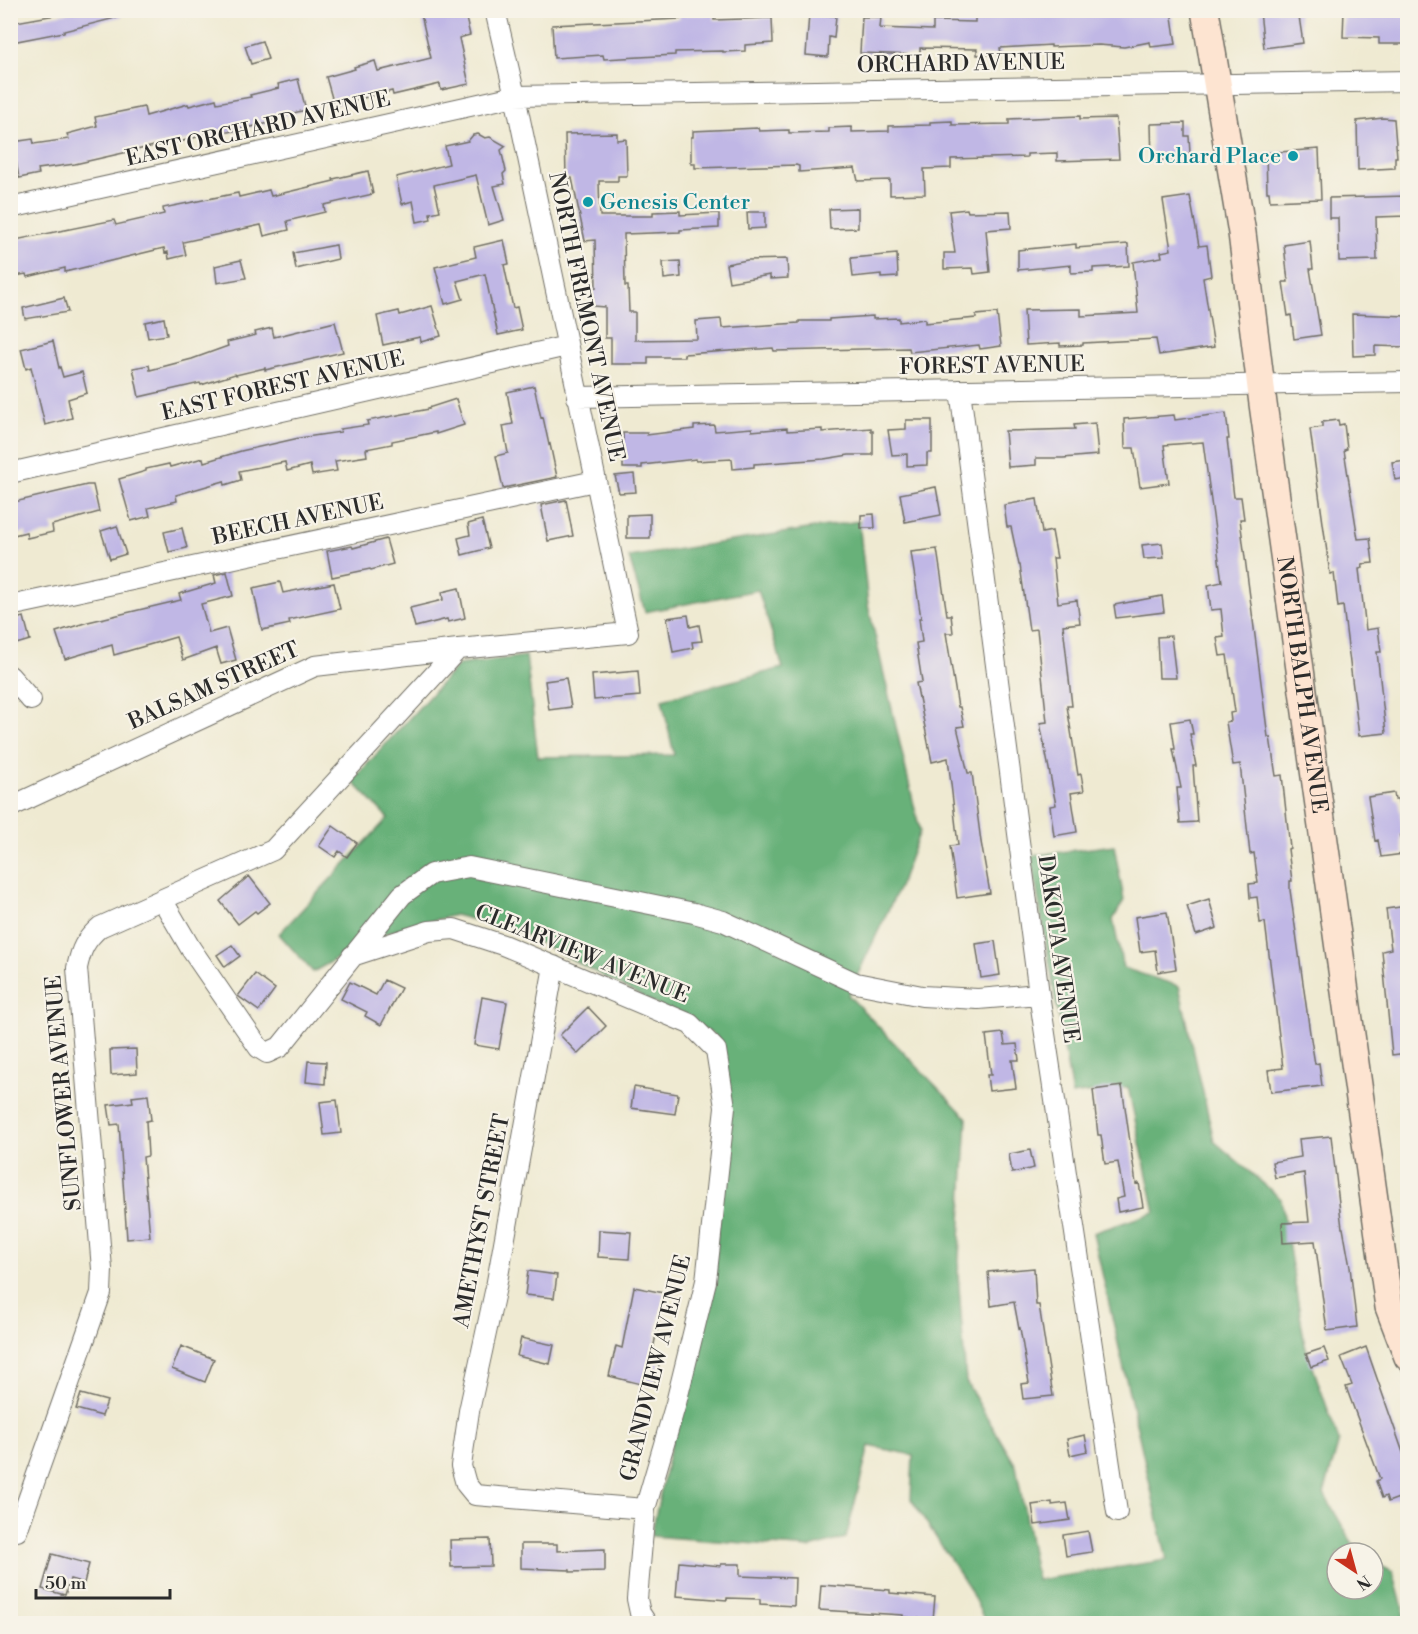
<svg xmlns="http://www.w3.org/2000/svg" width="1418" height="1634" viewBox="0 0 1418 1634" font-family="'Libre Bodoni',serif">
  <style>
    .forest { fill: #68b179; stroke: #4a6e52; stroke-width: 1.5 }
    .building { fill: #c0b7e5 }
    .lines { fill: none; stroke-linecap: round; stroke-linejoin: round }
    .street-casing { stroke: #706e65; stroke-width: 22 }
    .secondary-casing { stroke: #706e65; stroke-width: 30 }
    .street { stroke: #fff; stroke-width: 20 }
    .secondary { stroke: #fde4d1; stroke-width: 27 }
    .culture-dot { fill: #0f9aa8; stroke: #f7f3e8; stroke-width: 2 }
    .labels { text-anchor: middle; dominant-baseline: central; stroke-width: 4.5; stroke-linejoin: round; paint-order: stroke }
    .street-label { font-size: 22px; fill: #2b2b2b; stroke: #f7f3e8 }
    .culture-label { font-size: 22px; fill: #0d838f; stroke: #f7f3e8; text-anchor: end }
  </style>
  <rect width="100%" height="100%" fill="#f7f3e8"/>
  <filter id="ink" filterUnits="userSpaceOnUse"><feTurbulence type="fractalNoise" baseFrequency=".0167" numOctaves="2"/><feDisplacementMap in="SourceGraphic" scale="12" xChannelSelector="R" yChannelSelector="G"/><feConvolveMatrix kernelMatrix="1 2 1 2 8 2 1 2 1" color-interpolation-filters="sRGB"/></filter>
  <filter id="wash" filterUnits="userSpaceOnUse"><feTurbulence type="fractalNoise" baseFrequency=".008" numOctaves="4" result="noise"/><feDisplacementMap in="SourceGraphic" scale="24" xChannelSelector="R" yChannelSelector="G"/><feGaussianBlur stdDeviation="1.35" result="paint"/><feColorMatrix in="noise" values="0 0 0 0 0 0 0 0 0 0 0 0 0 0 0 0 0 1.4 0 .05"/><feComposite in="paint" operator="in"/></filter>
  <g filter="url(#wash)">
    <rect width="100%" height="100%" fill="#efead2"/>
    <path class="forest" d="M859,521L868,605L920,831L900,885L848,995L967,1118L958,1274L966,1382L1016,1466L1037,1580L1167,1560L1093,1233L1155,1212L1128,1087L1072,1095L1031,856L1114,845L1124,900L1113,920L1123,968L1179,986L1214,1141L1281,1199L1305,1345L1339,1441L1324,1494L1358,1553H1337V1589H1373V1562L1393,1572L1407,1623H986L969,1588L911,1499L913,1455L869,1446L846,1538L810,1548L651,1536L682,1395L715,1285L724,1054L716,1036L520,932L455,915L378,935L313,972L279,934L388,818L352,781L458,665L526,656L538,757L674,755L662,699L783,668L758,590L645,612L629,557Z"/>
    <g id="blocks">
      <path class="building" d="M72,10H122L123,16L64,31V32L12,42L10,23L72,12Z
        M420,10H464L470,35L459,38L469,84L441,90L440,84L393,95L392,91L334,105L326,77L355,69L354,67L375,61L378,71L431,58Z
        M1050,10H1171L1176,44L1151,47L1150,42L1124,47L1099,45L1051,47V45L1000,48L1001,54L977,55V49L920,48V55L860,53L862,17H881L880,28L933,30V21L975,22V16Z
        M1274,10H1298L1303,43L1264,48L1260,12Z
        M1344,10H1407V44H1379V38L1343,37Z
        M809,14L836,16L834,38L829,37L828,57L806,55Z
        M679,15H714V20L772,18L773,43L745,45V51L723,52V51L675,52V55L604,59L603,55L554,58L552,25L680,19Z
        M262,41L268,59L251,64L245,46Z
        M298,79L306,110L273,118L274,122L205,137L204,135L176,143V141L75,164L38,169L39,174L19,178L13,142L33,139L34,144L69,139L67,134L97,126L95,117L144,107L146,116L188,104L189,106L216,99L217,103L251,97L250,95L279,88L278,84Z
        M1080,116V119L1116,118L1119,159L1057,161V153L1027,154V157L951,159V168L924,169L925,194L890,195V180L858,181L855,168L799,172V166L796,165L695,168V164H691V137H693V131L758,128L759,131L789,130V133L829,132V128L852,127V132L889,131V126L930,125V122L952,121V125L1009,124V119Z
        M1383,118L1394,119L1397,157H1395V168L1358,170L1357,121Z
        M1185,123V136H1189L1190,154H1185V158L1152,161L1151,124Z
        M617,133V140L626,139L627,176H618V181H599L600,216H653V212L680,211V215L719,213V228L680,230V232L624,234L625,286H628L629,312H635V340L697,339L696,321L721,319L722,328L799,323V321H829V319L873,316V319L899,318V322L925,319V323L976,318V315L997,313L1001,346L980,349L979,345L910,352L909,348L774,351L773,348L684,354V357H648V364H611V338H605V307L593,306V288H596L595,240L585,241L572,178H566L565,134Z
        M478,134L485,138L490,137L506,146L501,150L506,171L503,174L505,184L494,186L504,220L488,225L476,175L434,185L440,211L430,213L431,219L417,222L413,201L402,204L396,177L449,164L445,146L468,141L473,135Z
        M1319,149L1321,199L1270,201L1269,192H1267L1266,153Z
        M368,171L373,194L324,205L325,212L287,221L289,230L264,236L261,225L183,242L186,255L169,259L168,252L165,253L164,248L65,272V268L27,277L26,274L10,277V241L114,220L116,225L164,214L163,208L238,193L239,197L269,190L271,196L334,181L333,179Z
        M1190,196L1199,246L1207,245L1211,276L1203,278L1214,347L1159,355L1156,339L1083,343V345L1060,346V343L1026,345L1024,310L1081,309V316L1138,313L1133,262L1162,257L1161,252L1171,250L1163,200Z
        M1407,196V216L1376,217L1377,260L1339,261L1338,218H1329V198Z
        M858,208V228L830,229L829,209Z
        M967,209L968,212L1010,211L1011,228L986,230L990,272L974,274L973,268L944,269V253H955L949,211Z
        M747,212H765V228L748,229Z
        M504,240L509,264L504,265L513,308L517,307L522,330L498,335L485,274L457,281L463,299L445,304L435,267L476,257L474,247Z
        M1310,241L1313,269H1310L1321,335L1294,339L1291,315L1288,316L1283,282H1288L1284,245Z
        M1076,244V248L1128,244L1129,266L1093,268V272L1071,273V265L1018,270V250Z
        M336,245L338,259L296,269L293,253Z
        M897,254L898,277L881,278V274L853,277L851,258Z
        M787,259L788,278L770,279V275L729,282L726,264L747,260Z
        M241,260L246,278L217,283L215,266Z
        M680,261L681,277L664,279L663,262Z
        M64,298L68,312L25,319L23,308Z
        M432,306L441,336L421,342L420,337L383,345L377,316L399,311L400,315Z
        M1352,314L1407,316V347L1375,346V355L1353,356Z
        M164,318L167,335L148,338L145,322Z
        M335,322L343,352L265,370V368L236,375L235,374L201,385L200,383L139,397L133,368L149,365L150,370L192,359L228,346L227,342L256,335L255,332L272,328L274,337Z
        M53,341L59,368L60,367L63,377L82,372L87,393L68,399L72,418L45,425L31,367L26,369L21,349Z
        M534,386L541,418L543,417L549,445L550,444L557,477L503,488L496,456L508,453L503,426L513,424L507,392Z
        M456,399L464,425L436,434V432L392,441V444L366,449L367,456L335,461L337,471L312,475L310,465L287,471L285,462L239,471L241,480L225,485L224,481L176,495L177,501L148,508L150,516L131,521L119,479L146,471V469L169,464L170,467L203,458L204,462L241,451L299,438L341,432L340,429L368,425L367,421L429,409L428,408Z
        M1226,413L1229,439H1227L1234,497H1241L1244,519H1240L1268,737H1270L1276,776L1282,775L1290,848L1288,849L1292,881H1290V890L1310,1033L1315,1064L1319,1063L1322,1086L1271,1092L1268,1070L1283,1068L1265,922L1260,923L1257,897L1250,898L1249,884L1258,883L1254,853L1250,854L1240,764L1233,765L1226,722L1231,721L1230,713L1235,712L1227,655L1220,656L1217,638L1224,637L1221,609L1211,610L1208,585L1222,582L1203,442L1164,445L1169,483L1140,487L1134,448H1125L1124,419L1174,415L1175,420Z
        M906,420H932V453H927V465L907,466V454L892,455L888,430L906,429Z
        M1338,420L1339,425L1344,424L1347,449L1344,450L1358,539L1370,538L1373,563L1362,564L1363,568L1359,569L1366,630L1378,628L1381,652H1377L1386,733L1359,736L1343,606L1338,607L1334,573L1330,574L1310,429L1322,427V422Z
        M1095,423L1098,455L1063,458H1036V465L1008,467L1005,431L1075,429L1074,425Z
        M714,425L715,431L752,428V431L787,428V431L822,429V432L871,428V431H873V455H849L824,459L754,464V467L733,469L732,459L696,461V459L642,465V468H623V433H647V435L694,429V426Z
        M1407,460V478L1395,480L1392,462Z
        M634,474L636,492L619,493L615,476Z
        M87,485H93L99,512L52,525L53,532L27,538L26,532L10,536V503Z
        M936,487L941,515L905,522L900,494Z
        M1037,499L1042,533L1052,531L1057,558H1053L1058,603L1077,600L1080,623L1063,625L1072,706H1067L1078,775L1081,774L1084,791L1071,793L1077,832L1054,836L1050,806L1056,805L1040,723L1047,722L1037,629L1029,630L1020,565H1019L1011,527H1007L1004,505Z
        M566,500L573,536L548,541L541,505Z
        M650,514V538H627V515Z
        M874,514L875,528H861V515Z
        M482,520L489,548L462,555L458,538L470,535L468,524Z
        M117,526L126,554L110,559L101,531Z
        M182,528L187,548L169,552L164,532Z
        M386,539L393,564L371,570L370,569L332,577L327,551L352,546L353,548Z
        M1162,543L1164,558L1144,559L1142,545Z
        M937,549L947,615H951L953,633H946L958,707H960L964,726L957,727L968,773H972L981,842L990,893L957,898L950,846L958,845L948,758L932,762L916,683L922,682L916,643L922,642L919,618H921L911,552Z
        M227,572L233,596L201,604L209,633L227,628L236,660L221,664L216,648L183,660L176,637L114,655L112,645L65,659L56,632L88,622L181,600L179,594L216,583L214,575Z
        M280,582L283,593L334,583L340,609L289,620L290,624L262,630L253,588Z
        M459,588L465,618L448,622L447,619L415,627L410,608L443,600L442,592Z
        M1162,596L1164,612L1116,618L1114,605Z
        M688,615L690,627L699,625L702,641L692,642L693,648L673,652L667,618Z
        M24,617L30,640L16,644L10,620Z
        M1171,636L1176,678H1159L1157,637Z
        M638,671L640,696L594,700L592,675Z
        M566,678L571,707L549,710L545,681Z
        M1190,719L1193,734H1190L1196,766H1193L1197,822L1180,823L1177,788H1181L1173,749H1175L1171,722Z
        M1394,793L1395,799H1398L1403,835H1400L1403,854L1381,857L1378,840L1375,841L1368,797Z
        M333,826L357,843L347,857L339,851L335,857L319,846Z
        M249,876L270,903L257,913L255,911L238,924L220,901Z
        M1209,899L1217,928L1196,935L1187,906Z
        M1407,906V1053L1392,1055L1382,951L1391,949L1386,909Z
        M1167,912L1176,969L1158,972L1155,950L1140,952L1135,917Z
        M995,941L1000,975L981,978L976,944Z
        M232,945L240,956L225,967L217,955Z
        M255,974L275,989L259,1011L238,996Z
        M384,980L401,988L381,1025L365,1016L367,1012L341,999L350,982L376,995Z
        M482,997L507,1002L499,1049L474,1045Z
        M588,1007L606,1026L578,1054L560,1035Z
        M1003,1033L1005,1045L1017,1044L1019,1060H1012L1016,1088L989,1091L987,1075H991L986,1035Z
        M136,1049L137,1073L111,1075L110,1050Z
        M308,1061L326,1062L325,1084L306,1082Z
        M1122,1086L1136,1184L1139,1183L1143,1207L1118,1212L1116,1199L1124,1197L1118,1162L1105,1164L1101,1135H1098L1093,1090Z
        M634,1087L678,1094L675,1114L631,1108Z
        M148,1095L151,1120L146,1121L148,1156L143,1157L150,1237L127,1239L119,1124L111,1125L108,1105L133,1102L132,1097Z
        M337,1100L341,1133L324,1135L320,1102Z
        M1331,1136L1342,1228H1343L1350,1267L1357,1327L1327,1331L1315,1241L1283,1243L1282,1223L1309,1222L1304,1173L1275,1178L1272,1162L1301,1157L1299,1139Z
        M1030,1150L1034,1168L1012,1173L1009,1154Z
        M599,1230L631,1232L629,1259L598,1257Z
        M1034,1268L1036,1305H1039L1053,1396L1023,1399L1021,1384L1029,1383L1020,1328L1019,1329L1014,1302L991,1306L988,1272Z
        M528,1271L557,1275L554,1298L525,1295Z
        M634,1287L664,1293L652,1355L661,1357L653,1387L609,1376L616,1346L622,1348Z
        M521,1338L554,1345L550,1364L517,1356Z
        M181,1346L214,1359L205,1382L172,1369Z
        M1366,1347L1407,1464V1495L1388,1502L1386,1496L1382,1498L1376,1481L1380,1479L1346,1387L1352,1385L1341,1357Z
        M1324,1348L1329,1361L1311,1367L1306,1354Z
        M81,1394L107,1401L102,1416L76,1409Z
        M1085,1435L1088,1451L1070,1455L1067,1439Z
        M1052,1502V1505L1067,1503L1070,1520L1035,1525L1032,1505Z
        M1088,1531L1092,1552L1066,1556L1063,1535Z
        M490,1539L491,1566L451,1567L450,1540Z
        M521,1544H557V1551L605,1549V1571L570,1572V1570L521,1568Z
        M52,1554L89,1564L84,1583L70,1579L65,1595L42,1589Z
        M679,1562L721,1566V1564H740V1576L795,1578L794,1606L760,1604V1599L727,1598V1600L676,1596Z
        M821,1585L890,1590V1593L935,1597L933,1620L903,1617V1615L819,1610Z"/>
    </g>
  </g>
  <g filter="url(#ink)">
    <use href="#blocks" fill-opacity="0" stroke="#706e65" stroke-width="1.5"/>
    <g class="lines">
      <g class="street-casing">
        <path id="street" d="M10,208L515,96L1408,81
          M960,390L1039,994L1117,1512
          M577,397L1408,382
          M10,473L567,346
          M10,606L595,481
          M10,676L31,700
          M10,807L315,666L458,649L628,633L515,96L495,10
          M163,901L191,949L259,1048L267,1053L280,1047L402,895L431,874L469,867L694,913L723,921L856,983L922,996L978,999L1039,994
          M352,956L429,931L454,929L503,945L690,1024L716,1050L725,1107L706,1281L676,1403L645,1509L637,1599L640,1613L647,1624
          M554,966L496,1287L469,1411L461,1466L466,1484L475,1495L645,1509
          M17,1531L101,1293L102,1269L77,968C81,949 85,940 100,927L273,850L458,649"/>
      </g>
      <g class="secondary-casing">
        <g id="secondary">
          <path id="s1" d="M1205,10L1242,233L1263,404L1389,1307L1408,1357"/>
        </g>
      </g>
      <use href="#street" class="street"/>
      <use href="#secondary" class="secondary"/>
    </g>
  </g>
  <g class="culture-dot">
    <circle cx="1293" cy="156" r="6"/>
    <circle cx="588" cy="202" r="6"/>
  </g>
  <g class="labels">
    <g class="street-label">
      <text transform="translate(961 64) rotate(-1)">ORCHARD AVENUE</text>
      <text transform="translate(258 129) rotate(-13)">EAST ORCHARD AVENUE</text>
      <text transform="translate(586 317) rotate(78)">NORTH FREMONT AVENUE</text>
      <text transform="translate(992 366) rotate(-1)">FOREST AVENUE</text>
      <text transform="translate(283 386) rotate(-13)">EAST FOREST AVENUE</text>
      <text transform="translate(298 520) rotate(-12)">BEECH AVENUE</text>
      <text stroke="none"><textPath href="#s1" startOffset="682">NORTH BALPH AVENUE</textPath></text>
      <text transform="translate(214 686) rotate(-24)">BALSAM STREET</text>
      <text transform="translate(1058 949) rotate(82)">DAKOTA AVENUE</text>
      <text transform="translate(582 954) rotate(22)">CLEARVIEW AVENUE</text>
      <text transform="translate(64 1093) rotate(-95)">SUNFLOWER AVENUE</text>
      <text transform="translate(482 1221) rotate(-79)">AMETHYST STREET</text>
      <text transform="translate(656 1368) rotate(-76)">GRANDVIEW AVENUE</text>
    </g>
    <g class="culture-label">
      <text x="1281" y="156">Orchard Place</text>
      <text x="600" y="202" text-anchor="start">Genesis Center</text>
    </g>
  </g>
  <rect width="1418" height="1634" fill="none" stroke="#f7f3e8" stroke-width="36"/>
  <g transform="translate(1355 1571) rotate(144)"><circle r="28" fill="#f7f3e8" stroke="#a5a39c" stroke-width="1.5"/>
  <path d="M0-4.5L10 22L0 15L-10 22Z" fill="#c8321e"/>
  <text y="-9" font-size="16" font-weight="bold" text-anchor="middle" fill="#2b2b2b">N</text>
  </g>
  <path d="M36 1589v9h134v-9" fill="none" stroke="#2b2b2b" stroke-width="3"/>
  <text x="45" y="1589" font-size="18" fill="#2b2b2b" stroke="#f7f3e8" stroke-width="4.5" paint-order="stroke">50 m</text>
</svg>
